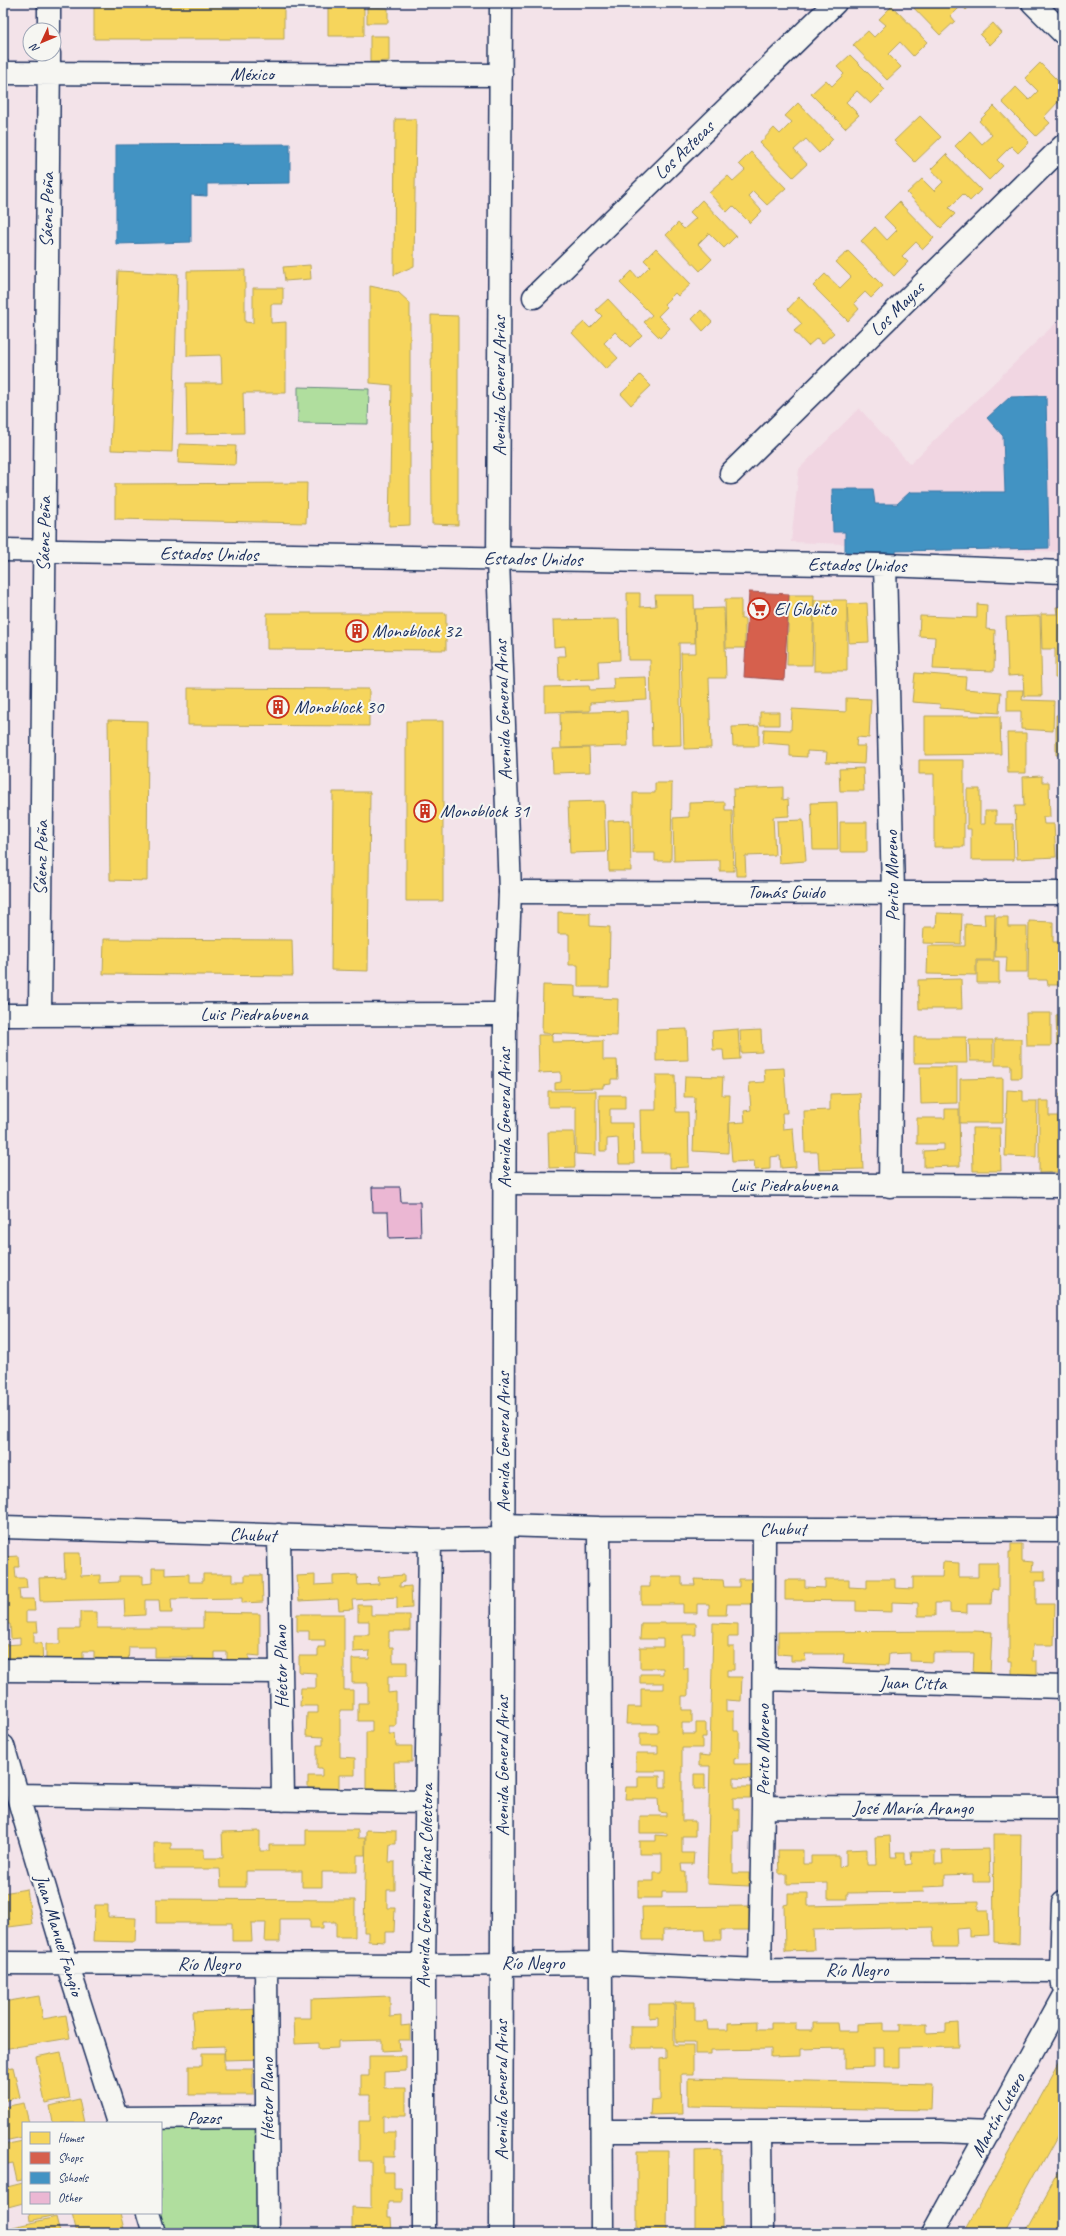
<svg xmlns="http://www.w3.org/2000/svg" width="1066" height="2236" viewBox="0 0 1066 2236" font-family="Caveat,sans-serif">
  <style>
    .built { fill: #f1d6e2 }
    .green { fill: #b0de9e; stroke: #66867e }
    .homes { fill: #f6d55c; stroke: #b4a35d }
    .shops { fill: #d6604d; stroke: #9e5152 }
    .schools { fill: #4393c3; stroke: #3775a5 }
    .building { fill: #ebb7d3; stroke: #1b2f5e }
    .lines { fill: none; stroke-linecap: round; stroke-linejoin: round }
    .minor-casing { stroke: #1b2f5e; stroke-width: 25 }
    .major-casing { stroke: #1b2f5e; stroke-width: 25 }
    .minor { stroke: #f6f6f2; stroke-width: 22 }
    .major { stroke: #f6f6f2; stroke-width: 22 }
    .labels { text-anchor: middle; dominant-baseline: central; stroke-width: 4; stroke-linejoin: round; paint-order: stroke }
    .street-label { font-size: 19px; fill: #1b2f5e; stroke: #f6f6f2 }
    .poi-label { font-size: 19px; fill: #1b2f5e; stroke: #f6f6f2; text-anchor: start }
  </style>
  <rect width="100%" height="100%" fill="#f3e3e9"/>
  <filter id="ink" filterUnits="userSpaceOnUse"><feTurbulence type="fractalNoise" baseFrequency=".025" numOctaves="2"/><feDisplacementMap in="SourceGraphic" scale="8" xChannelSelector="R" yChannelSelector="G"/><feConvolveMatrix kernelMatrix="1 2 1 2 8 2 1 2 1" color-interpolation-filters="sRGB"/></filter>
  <g filter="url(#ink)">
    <path class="built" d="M1063,316V552L791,542L799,469L859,408L910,464Z"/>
    <path class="green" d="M298,387L369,389L368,424L298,423Z
      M161,2128H258L257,2230L161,2232L156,2213H161Z"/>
    <path class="homes" d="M94,3H284V39H94Z
      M328,3H364V36H328Z
      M909,3H973L966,10L962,5L951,16L955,21L940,35Z
      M892,6L927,42L913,56L900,42L888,54L901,67L887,80L853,45L868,31L874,37L886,25L879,19Z
      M367,7L388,8V23H367Z
      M993,23L1002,33L990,45L980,35Z
      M370,36H389V61L370,62Z
      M850,55L885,90L871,104L857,91L846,102L859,115L845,128L811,94L826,80L832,86L844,74L837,67Z
      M1040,63L1063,86V108L1058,102L1044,117L1050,123L1036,136L1002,102L1016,87L1029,100L1038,91L1025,78Z
      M798,103L833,139L819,153L806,139L794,150L807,164L793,177L760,143L774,128L780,134L792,122L785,116Z
      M994,106L1029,142L1018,153L1011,146L997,160L1003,166L989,180L955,146L970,131L982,144L992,135L979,121Z
      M920,116L941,137L915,162L894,141Z
      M395,119H416L414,266L394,275Z
      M751,152L786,188L767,205L753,191L748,196L762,211L750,223L733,206L727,212L709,193L728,176L733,181L745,170L739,164Z
      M946,154L981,190L970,201L963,194L949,208L955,214L941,228L907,193L922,179L934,191L943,182L931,169Z
      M702,200L736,236L724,248L709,233L698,244L712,259L700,271L666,235L678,223L684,229L696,218L690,212Z
      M899,202L934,238L923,249L916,242L902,256L908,262L894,276L861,241L875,227L887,240L897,230L884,217Z
      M656,248L691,284L678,296L675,293L664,304L667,307L658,316L670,328L660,338L644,322L652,315L620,283L632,271L638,278L650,266L644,260Z
      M848,251L883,286L871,298L865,292L854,303L859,309L848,321L813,286L825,274L840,288L851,277L836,262Z
      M310,265L311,279L285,281L283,267Z
      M245,270V322L253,323V288H283V304H271V323L286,322V393H243L244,433L187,434L186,383H222L221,355L187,356V271Z
      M118,271L178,274L172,452L111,450Z
      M370,286L398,292L410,303V525L389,526L392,385L370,383Z
      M799,297L834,333L822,344L817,338L808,346L794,331L802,324L788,309Z
      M608,299L642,335L630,347L615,332L604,343L618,358L606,369L572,333L584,322L590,328L602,316L596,310Z
      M701,310L712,322L703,331L692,319Z
      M431,315L458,316V525L432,524Z
      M640,375L651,386L631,405L621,394Z
      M179,444L236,446L235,465L178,463Z
      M307,483L306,523L115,519V484Z
      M627,593H640V607L656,606L655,595H694L695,643H679L681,745L652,746L650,660H628Z
      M789,595H814L812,665H787Z
      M725,599H741V619H745V648H726Z
      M814,600H847V671H814Z
      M867,603L869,642L849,643L847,604Z
      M977,604L987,605L986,629L995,630L994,671L933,669L935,637L919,636L920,616L977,618Z
      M1056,607H1063V678H1055V649H1042L1041,614H1057Z
      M724,608L726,678H709L711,748L684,749L681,653H696L695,609Z
      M267,613H446V650L267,649Z
      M1040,616L1042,696H1024L1023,675L1008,676L1006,617Z
      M619,619L620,660L598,661L599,679L559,680L558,656H566L565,646L554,647L553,620Z
      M915,673L966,677L965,689L1001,692L999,713L940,708V704L912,702Z
      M646,677L647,700L590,703V711L545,712V687L589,686L590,690L614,689L613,678Z
      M188,688L369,689V726L188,725Z
      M1007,690H1023L1022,700L1054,701L1053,731L1021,729V711H1007Z
      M846,698L871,699L869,738L857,737L856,746H865L864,764L826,762L827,752L807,751V757L790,756V745L763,743L764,729L791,730L792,709L846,712Z
      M627,711L628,746L561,748L560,713Z
      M760,712H779V725H760Z
      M1056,715H1063V755H1056Z
      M925,716H1000L1001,754L925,755Z
      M108,720L148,721L147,881L110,880Z
      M406,721H443V901H406Z
      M759,726V746H733L732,727Z
      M1007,733H1026V773H1008Z
      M589,748L590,772L553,773L552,749Z
      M919,760H964V847H934V774H919Z
      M863,768L864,791H840L839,769Z
      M1042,776V782H1049L1050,817H1043L1044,824H1054L1056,857L1017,859L1015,806H1024L1023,777Z
      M655,783H672L671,861H655V853H633V793H655Z
      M783,787V800L788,799L789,816L773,817L775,855L745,856L746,876H736L733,789Z
      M967,789H980V824H985V811H996V824H1013L1014,860H971V829H967Z
      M333,792H370L368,971L331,970Z
      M604,801L606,852L570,853L568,802Z
      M725,802V810H732L734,871H720V860L674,861L673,818L689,817V803Z
      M837,802L838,850H813L811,803Z
      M1059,808H1063V859H1058Z
      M630,820L631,871H609L608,821Z
      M803,820L806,861L779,863L777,821Z
      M840,822H867V852H840Z
      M558,912L590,913V926L610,927L609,987H578V965H569V934H558Z
      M937,913L962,914L961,944L923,943L924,927H936Z
      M984,914H995L994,960H976V975L927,974L928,946H965V924L985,925Z
      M996,917H1008V927H1027V972H1006L1007,957H995Z
      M1029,921L1053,922V942H1063V985H1048L1047,980H1028Z
      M104,939L292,940L293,976L103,974Z
      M977,961H999V983H977Z
      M961,979L962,1009H919L918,980Z
      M543,985L575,986V997L618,999L617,1036L542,1033Z
      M1026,1013H1051V1046H1027Z
      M1063,1014V1045H1057L1056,1015Z
      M687,1029L688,1060L656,1061V1030Z
      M738,1029L740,1059L724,1060L723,1050H713L712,1031Z
      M761,1030L762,1052L741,1053L740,1031Z
      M538,1035H552V1042L603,1041V1060H617L618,1079H611V1084L603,1085V1088L555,1089V1083L561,1082V1072L539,1073Z
      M914,1037H966L967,1063H914Z
      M995,1039H1021V1078H1011V1065H995Z
      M969,1040H993V1061H970Z
      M920,1067H957V1103L921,1104Z
      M784,1068L787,1113H782L783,1129L793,1128L796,1167L781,1168L780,1156L770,1157V1169L755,1170L754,1161L732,1162L729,1123L745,1122L744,1111L751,1110L749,1083L765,1082L764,1069Z
      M656,1075H675L676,1112H688L689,1167L670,1168V1153H641L640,1110H656Z
      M685,1076L723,1077L722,1095H730L728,1153L693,1151L695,1097H684Z
      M1003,1078V1123H960V1079Z
      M1007,1090L1023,1091V1101H1037L1036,1157L1005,1156Z
      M548,1091H596V1155L576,1154V1107H548Z
      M860,1093L863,1169L819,1170L818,1152H805L804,1111L830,1110V1094Z
      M1060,1094H1063V1166H1061Z
      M599,1095H625V1109H610V1123H633L634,1164H619L618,1138L607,1139V1151H600Z
      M1039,1101H1049V1116H1058V1172L1039,1173Z
      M945,1109H959L960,1166L924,1167V1151L944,1150V1144H917V1118H945Z
      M972,1128H1000L1001,1171H973Z
      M548,1132H574L575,1167L549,1168Z
      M1011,1544H1022V1561L1033,1562L1032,1571H1045V1581H1036V1604H1055L1054,1645H1033L1032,1661H1037V1675H1012V1661H1009V1552H1011Z
      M64,1553H80L81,1576L100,1575V1583L119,1582V1576H143V1584L152,1583V1568H165V1575L189,1574V1582H203V1574H232V1581H245V1575H262L263,1602L242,1603V1598L171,1599L172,1613H160L159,1600H145V1615L125,1616L124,1599L40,1601L39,1578L65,1577Z
      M18,1556L19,1567H15L16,1578H26L27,1588L19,1589L20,1599H34L35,1611H26V1622H37L38,1632H34V1643H42L43,1667L3,1663V1645L20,1644V1638L11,1639L10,1624H3V1612H7L6,1594H3V1557Z
      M943,1562L959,1563V1577H978V1563H998V1590L992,1589L991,1604H967V1613L950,1612V1603H935V1616H918V1603L892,1602V1612L856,1611V1601L785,1600V1580H805V1587L825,1588V1579H849V1587L867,1588V1579H895V1588L913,1589V1577H942Z
      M315,1575V1585L333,1584V1576L357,1575L358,1585L379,1584L378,1577L404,1575V1582L400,1583V1587L411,1586L412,1608L397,1609V1597L352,1600L353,1609L339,1610L338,1599L299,1601L297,1576Z
      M650,1577H682V1585H695L694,1579L723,1580L724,1587H739V1579H754V1604H727L726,1615H709V1604H697V1613H683V1604H641V1587H650Z
      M358,1605H371V1615H410V1631H389V1647H393V1662H407V1676H388V1693L396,1692V1726H389V1734H395L396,1746H412V1762H394L395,1792H366V1732H372V1721H358V1703H368V1683H352V1659H369L370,1651L353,1652V1635H369V1621H358Z
      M80,1612H97V1628H203V1613L260,1614V1656L249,1655V1663H227V1652H215V1667H193V1657H155V1647H129L128,1665H113V1659L94,1658V1651H83V1661H46V1644H60V1629H80Z
      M297,1614H344V1690H353V1710H340V1757L355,1758V1775H339V1791H308V1776H322V1768H317V1745H323V1737L306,1736L307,1713H318V1706H300L301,1688H316V1673L299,1672V1656H318V1647H325V1640H309V1631H297Z
      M641,1623H696V1635H683V1668H688V1696H682V1710H692V1723H682V1734H696V1723H706V1737H702V1748H682V1821H695V1836H682V1853H694L693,1864H681L682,1872H685V1892H662V1898H638V1881H654V1872H662V1854H639V1841H656V1835L667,1836V1833H640V1816H666V1813L659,1812L658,1799H625L626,1787H638V1776H660V1787H666V1771H636V1753H658V1746H640V1733H658V1724H626L627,1707H641V1689H664V1683H640V1674H663V1668H640V1647H663V1639H640Z
      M713,1623L738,1624V1637H728V1647H734V1670H727V1677H742L741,1701L726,1700V1711H734V1731H739V1758L734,1759V1764H752V1779L734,1778V1787H751L750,1798H733V1809H739V1831H733V1873H749V1886L707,1884L710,1766H699V1755L710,1756Z
      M974,1631L992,1632L990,1674H973L974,1653H933V1662L910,1661V1653L889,1654L888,1665L843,1663L844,1654H805L806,1661H791V1655L778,1654V1632Z
      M694,1774H705V1789H694Z
      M306,1830H358V1838H365V1855H357V1872H322V1887H302V1871H246V1887H221L220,1869H154V1843H171V1849H204V1858H223L222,1832L260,1831V1851H269V1845H306Z
      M366,1830L396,1831V1844H390L389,1862H395V1890H387V1908H395L394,1932H385V1942L368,1941V1932H364Z
      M993,1834H1021L1019,1944L994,1942Z
      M890,1836L891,1857H897L896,1852H905V1865L912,1864L911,1851H935V1864H943L942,1850L989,1849L990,1882H973V1874L945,1875V1886L923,1887L924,1892L847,1893V1899H828V1883L787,1884V1874H779L778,1850H803V1864H811V1856H839V1867L846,1866V1850L867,1849V1865H876L875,1837Z
      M27,1889L32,1924L9,1927L8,1917L3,1918V1893Z
      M788,1893H808V1906L978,1902V1910H988L989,1935L969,1936V1928L956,1929L957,1947H934L933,1927L813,1930L814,1950L785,1951L784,1905L788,1904Z
      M156,1899L355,1900V1937H336V1922H323V1928H310V1919H280V1942H265L266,1923H251L252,1941H232V1923H156Z
      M95,1905H108V1917L136,1918L135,1942L93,1941Z
      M749,1906L750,1930H721V1940H705L704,1929L663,1930V1940H643L642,1907Z
      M39,1996L43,2019L66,2015L70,2038L3,2049V2002Z
      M390,1996V2017L401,2016V2026L410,2025V2040H399L400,2050L382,2051V2040L338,2041V2048L318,2049V2043L295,2044L294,2018H311V1999Z
      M675,2002H695V2021H707L708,2030H728V2023L757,2022V2029H771V2023H796V2030H813V2023H838L839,2031H857V2024L884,2023V2031H900V2024H927V2033L946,2032V2024L958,2023L959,2047L899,2048V2067H884V2048H874V2067L845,2068V2048L800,2049V2056L771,2057V2049L711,2050V2054H695V2042H676Z
      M649,2004H674V2045H693V2074H681L682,2114L650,2115L651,2100L660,2099V2059L666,2058V2048H631V2026H658V2017L649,2018Z
      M259,2009L262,2059L225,2060L224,2046L194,2047L192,2012Z
      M61,2052L70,2098L45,2103L36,2057Z
      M202,2053H224V2069H253V2095H189V2066H202Z
      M1063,2055V2125L1004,2233H964Z
      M369,2056H406V2071L384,2072V2088H406V2116H383V2132H395V2157H383V2172H394V2189H402V2202H388V2217H391L392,2232H352V2207L371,2208V2161H359V2121H370V2095H361V2076H369Z
      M13,2067L20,2097L3,2101V2069Z
      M688,2078L932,2084L931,2110L688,2106Z
      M79,2099L84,2123H53L50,2106Z
      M24,2103L29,2123H23V2137L4,2141L3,2107Z
      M23,2141V2180L17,2181L13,2163L3,2165V2145Z
      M722,2150V2233H695V2151Z
      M637,2151H668L667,2233H637Z
      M1063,2164V2233H1025Z
      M23,2183V2203L8,2207L3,2188Z
      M29,2213H55V2215L30,2221Z
      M72,2213H120L124,2229L105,2233H77Z
      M56,2217L60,2233H14L13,2227Z"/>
    <path class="shops" d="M749,592L789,594L784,680L744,677Z"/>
    <path class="schools" d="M290,144V183L207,184V196L191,195V242L116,244V145Z
      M1046,396L1049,548L896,551V554L845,555V532H833L832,489H873L875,504H897L910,492H1005L1003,436L987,418L1010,397Z"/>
    <path class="building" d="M372,1187H400L401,1202H420L421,1237L389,1238L388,1212H373Z"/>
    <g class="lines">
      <g class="minor-casing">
        <path id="minor" d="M1033,3L1063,33
          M49,30V3
          M3,73L501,75
          M534,297L835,3
          M731,473L1063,146
          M3,550L885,565L1063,572
          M885,565L893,892L890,1186
          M510,892L1063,893
          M3,1015L505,1014
          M40,1015L49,54
          M504,1183L1063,1186
          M503,1525L599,1528L1063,1530
          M3,1527L430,1540L503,1539
          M599,1528L602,2233
          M279,1535L283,1800
          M3,1670L281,1672
          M764,1679L1063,1687
          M3,1746L67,1963L118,2123
          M18,1795L426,1802
          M763,1807L1063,1808
          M1063,1903L1061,1971L1063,1985
          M3,1963L424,1965L600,1963L760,1970L1063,1971
          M266,1965L268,2233
          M760,1970L763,1807L764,1529
          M117,2118L267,2117
          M603,2131H941L989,2133
          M761,2131L762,2233
          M148,2213L154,2233
          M424,2233V1965L430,1540
          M933,2233L1063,1997"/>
      </g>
      <g class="major-casing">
        <path id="major" d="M501,2233L505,1014L510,892L498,559L501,3"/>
      </g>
      <use href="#minor" class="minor"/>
      <use href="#major" class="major"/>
    </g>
  </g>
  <defs>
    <g id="supermarket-ring" transform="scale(1.15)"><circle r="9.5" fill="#f6f6f2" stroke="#c8321e" stroke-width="1.5"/><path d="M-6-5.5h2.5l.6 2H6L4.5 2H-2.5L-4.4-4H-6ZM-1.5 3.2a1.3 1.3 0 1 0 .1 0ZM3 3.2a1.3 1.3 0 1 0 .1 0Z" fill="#c8321e"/></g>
    <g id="building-ring" transform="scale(1.15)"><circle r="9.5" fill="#f6f6f2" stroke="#c8321e" stroke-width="1.5"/><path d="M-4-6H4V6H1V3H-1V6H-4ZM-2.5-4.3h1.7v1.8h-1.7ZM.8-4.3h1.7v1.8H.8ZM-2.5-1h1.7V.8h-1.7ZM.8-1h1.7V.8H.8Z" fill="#c8321e"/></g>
  </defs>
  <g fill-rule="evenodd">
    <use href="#supermarket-ring" x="759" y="609"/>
    <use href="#building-ring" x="357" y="631"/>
    <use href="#building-ring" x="278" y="707"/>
    <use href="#building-ring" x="425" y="811"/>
  </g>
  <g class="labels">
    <g class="street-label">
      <text x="252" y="74">México</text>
      <text transform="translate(684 150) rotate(-44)">Los Aztecas</text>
      <text transform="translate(47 210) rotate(-89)">Sáenz Peña</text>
      <text transform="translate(897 309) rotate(-45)">Los Mayas</text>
      <text transform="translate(499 386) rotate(-90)">Avenida General Arias</text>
      <text transform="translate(44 534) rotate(-89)">Sáenz Peña</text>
      <text transform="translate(209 554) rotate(1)">Estados Unidos</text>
      <text transform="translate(533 559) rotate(1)">Estados Unidos</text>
      <text transform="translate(857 565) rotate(1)">Estados Unidos</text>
      <text transform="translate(503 710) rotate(-92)">Avenida General Arias</text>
      <text transform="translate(41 858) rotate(-89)">Sáenz Peña</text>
      <text transform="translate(892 876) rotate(-91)">Perito Moreno</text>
      <text x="786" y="892">Tomás Guido</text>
      <text x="254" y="1014">Luis Piedrabuena</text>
      <text transform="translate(504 1118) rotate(-90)">Avenida General Arias</text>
      <text x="784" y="1185">Luis Piedrabuena</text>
      <text transform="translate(503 1442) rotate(-90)">Avenida General Arias</text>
      <text x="783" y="1529">Chubut</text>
      <text transform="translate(253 1535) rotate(2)">Chubut</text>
      <text transform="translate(281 1667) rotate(-91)">Héctor Plano</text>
      <text transform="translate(913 1683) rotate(1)">Juan Citta</text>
      <text transform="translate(763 1750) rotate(-90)">Perito Moreno</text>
      <text transform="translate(502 1766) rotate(-90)">Avenida General Arias</text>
      <text x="913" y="1808">José María Arango</text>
      <text transform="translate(425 1886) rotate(-89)">Avenida General Arias Colectora</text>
      <text transform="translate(59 1935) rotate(73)">Juan Manuel Fangio</text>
      <text x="533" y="1963">Río Negro</text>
      <text x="209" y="1964">Río Negro</text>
      <text x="857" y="1970">Río Negro</text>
      <text transform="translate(501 2090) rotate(-90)">Avenida General Arias</text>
      <text transform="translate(267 2099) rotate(-90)">Héctor Plano</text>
      <text transform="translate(998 2115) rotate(-61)">Martín Lutero</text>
      <text x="204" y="2118">Pozos</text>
    </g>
    <g class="poi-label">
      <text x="774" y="609">El Globito</text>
      <text x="372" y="631">Monoblock 32</text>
      <text x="294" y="707">Monoblock 30</text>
      <text x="440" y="811">Monoblock 31</text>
    </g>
  </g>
  <rect width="1066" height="2236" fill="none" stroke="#f6f6f2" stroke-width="16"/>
  <rect x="8" y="8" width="1050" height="2220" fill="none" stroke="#1b2f5e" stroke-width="1.5" filter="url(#ink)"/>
  <rect x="22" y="2122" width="140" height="92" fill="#f6f6f2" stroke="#9ea6b7"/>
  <rect x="30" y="2132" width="20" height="12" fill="#f6d55c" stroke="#9ea6b7"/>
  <text x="58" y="2142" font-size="12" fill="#1b2f5e">Homes</text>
  <rect x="30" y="2152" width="20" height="12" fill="#d6604d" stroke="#9ea6b7"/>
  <text x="58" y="2162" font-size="12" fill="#1b2f5e">Shops</text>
  <rect x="30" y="2172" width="20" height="12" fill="#4393c3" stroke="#9ea6b7"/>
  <text x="58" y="2182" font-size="12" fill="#1b2f5e">Schools</text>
  <rect x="30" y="2192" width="20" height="12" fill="#ebb7d3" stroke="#9ea6b7"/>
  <text x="58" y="2202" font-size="12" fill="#1b2f5e">Other</text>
  <g transform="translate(42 42) rotate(226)"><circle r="19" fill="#f6f6f2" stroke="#9ea6b7"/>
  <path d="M0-3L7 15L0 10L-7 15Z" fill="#c8321e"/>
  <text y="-6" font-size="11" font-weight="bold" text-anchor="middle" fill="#1b2f5e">N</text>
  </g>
</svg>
